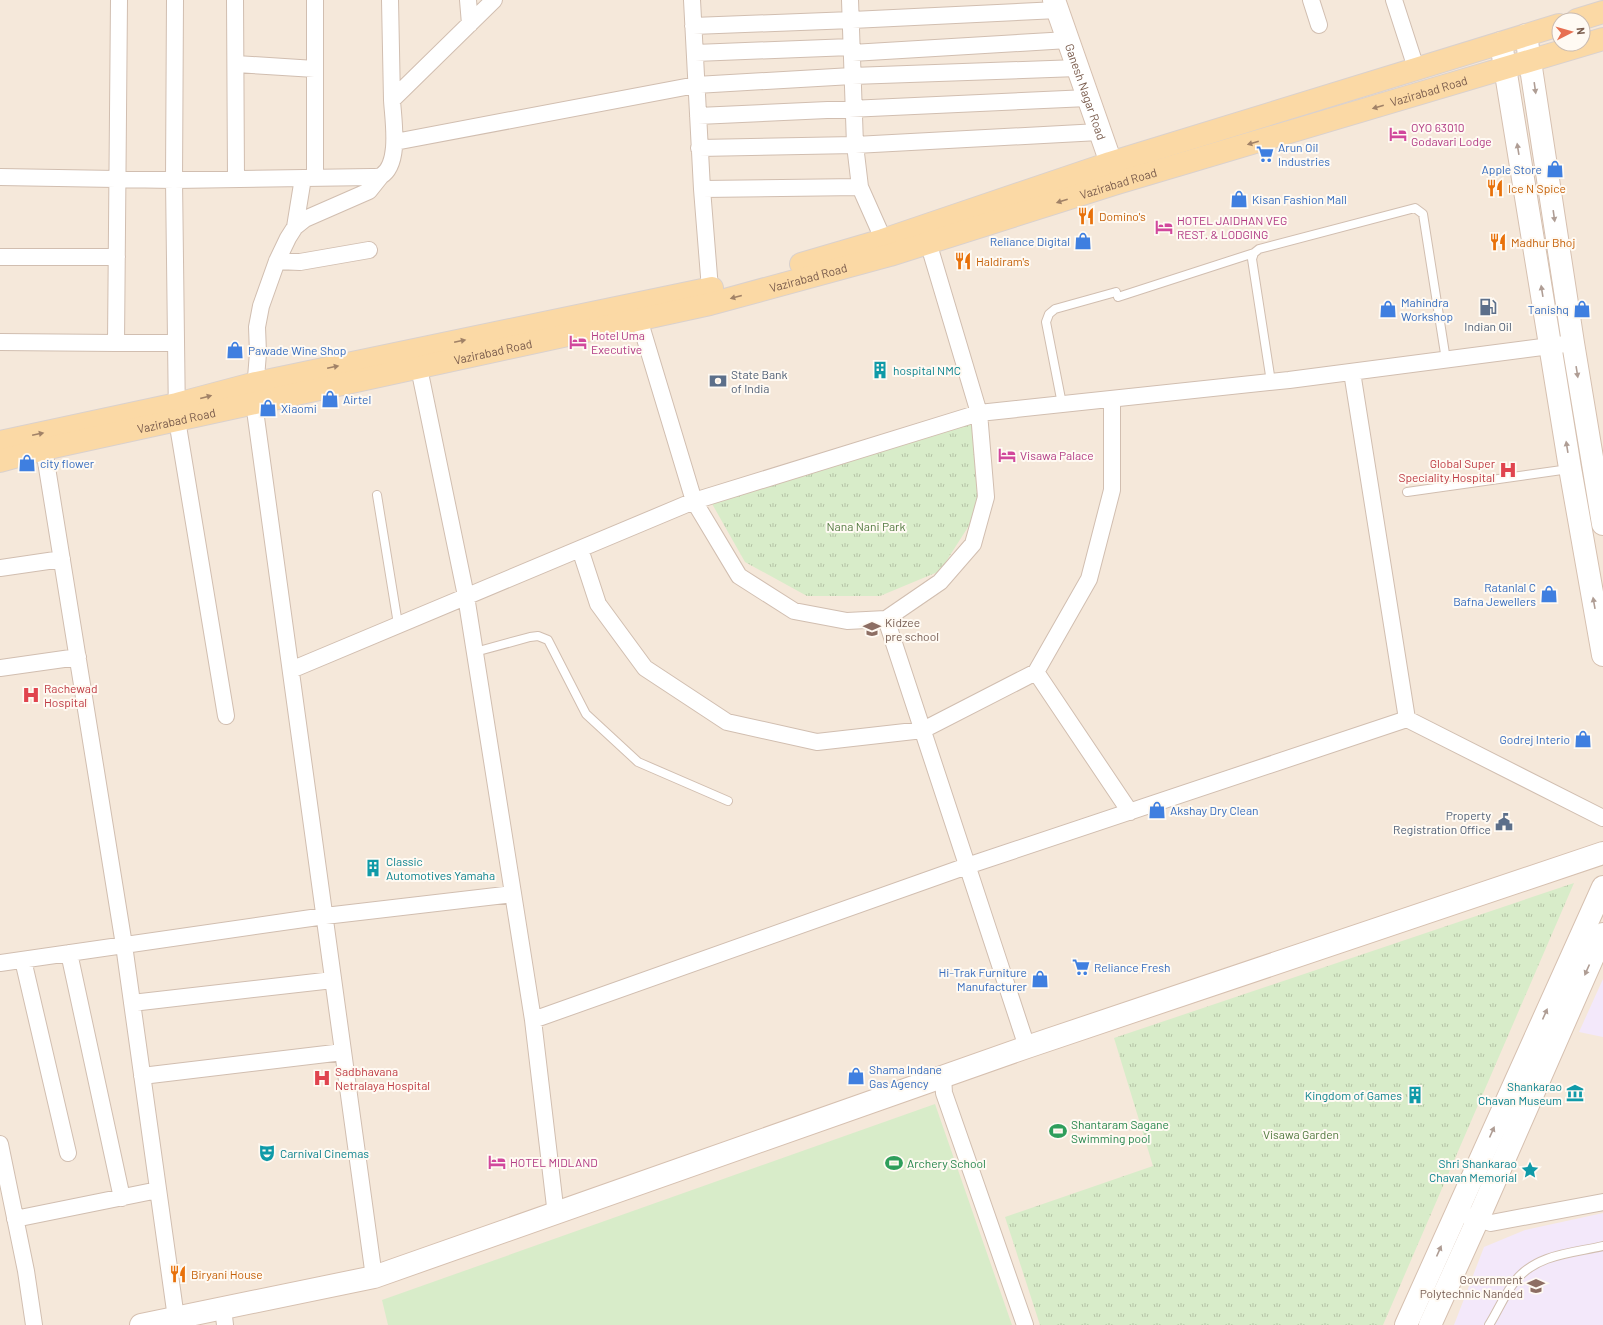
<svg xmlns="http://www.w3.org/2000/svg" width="1603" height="1325" viewBox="0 0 1603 1325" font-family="Barlow,sans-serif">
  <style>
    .residential { fill: #f5e8da; fill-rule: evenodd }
    .education { fill: #f3e8fa }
    .grass { fill: url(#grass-tufts) }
    .garden { fill: #d8ecc9 }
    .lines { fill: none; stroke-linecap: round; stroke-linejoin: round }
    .lane-casing { stroke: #d1beb0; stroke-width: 10 }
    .street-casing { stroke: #d1beb0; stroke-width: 18 }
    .secondary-casing { stroke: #d6c0b0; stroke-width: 24 }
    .primary-casing { stroke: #dad1cd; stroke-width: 24 }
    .lane { stroke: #fff; stroke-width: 8 }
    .street { stroke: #fff; stroke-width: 16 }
    .secondary { stroke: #fff; stroke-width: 22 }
    .primary { stroke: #fbd9a5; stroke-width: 22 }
    .oneway { fill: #af9d94 }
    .oneway2 { fill: #a18267 }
    .labels { text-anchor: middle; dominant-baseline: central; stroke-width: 4; stroke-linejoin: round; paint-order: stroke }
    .street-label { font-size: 12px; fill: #7a5c4d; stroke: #fffaf3 }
    .hotel-label { font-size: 12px; fill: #b23c85; stroke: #fffaf3; text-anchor: start }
    .shop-label { font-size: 12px; fill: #366cbe; stroke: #fffaf3; text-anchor: start }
    .food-label { font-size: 12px; fill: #c56008; stroke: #fffaf3; text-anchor: start }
    .service-label { font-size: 12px; fill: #4e5e75; stroke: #fffaf3 }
    .culture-label { font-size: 12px; fill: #0d838f; stroke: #fffaf3; text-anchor: start }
    .health-label { font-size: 12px; fill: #be3a42; stroke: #fffaf3; text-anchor: start }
    .park-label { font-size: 12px; fill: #537a41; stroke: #fffaf3 }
    .education-label { font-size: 12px; fill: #785e54; stroke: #fffaf3; text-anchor: start }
    .leisure-label { font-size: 12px; fill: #27864d; stroke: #fffaf3; text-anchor: start }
  </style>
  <defs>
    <pattern id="grass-tufts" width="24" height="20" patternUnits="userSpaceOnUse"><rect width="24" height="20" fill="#d8ecc9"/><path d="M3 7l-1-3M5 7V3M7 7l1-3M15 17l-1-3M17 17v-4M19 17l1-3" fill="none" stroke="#b4c2a5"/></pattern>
  </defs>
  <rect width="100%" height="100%" fill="#fdf6ec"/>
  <path class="residential" d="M0,0H1603V1325H0ZM1559,20H1583V44H1559Z"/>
  <path class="education" d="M1603,979V1037L1579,1032Z
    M1603,1213V1325H1454L1484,1247L1525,1230Z"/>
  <path class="grass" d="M971,420L977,463V513L940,571L880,596H807L745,562L711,502Z
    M1574,883L1383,1325H1040L1005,1217L1153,1166L1114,1038Z"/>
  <path class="garden" d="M935,1104L1012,1325H388L382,1300Z"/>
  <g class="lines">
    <g class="lane-casing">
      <path id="lane" d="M1118,297L1254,253
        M1271,382L1252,259L1254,253L1259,249L1415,208L1423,214L1446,360
        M1062,404L1046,322L1049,314L1055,309L1116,292
        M1407,492L1569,469
        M377,495L398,624
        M475,652L530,637L538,636L548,640L586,714L638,762L728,801
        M1489,1325C1498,1311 1505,1293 1516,1280C1537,1254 1573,1253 1603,1246"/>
    </g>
    <g class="street-casing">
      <path id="street" d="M119,0L116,343H176
        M235,0L236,179
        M315,0V178
        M390,0L392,100
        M468,0L470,24
        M692,0L702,189L710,289
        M850,0L855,145L860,187L888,250
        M1311,0L1319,25
        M1394,0L1416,68
        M693,26L852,20L1058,10
        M695,53L851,47
        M852,53L1068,40
        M236,64L315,69
        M698,116L1088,98
        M395,142L696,85L852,76L1078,68
        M699,148L855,145L1099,132
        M0,177L174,180L175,0
        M702,189L860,187
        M295,227L303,178
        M0,257H117
        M277,261L300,262L369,250
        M636,309L694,501L739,576L794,611L847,621L886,619L940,582L973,544L986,497L979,413L928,242
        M0,342L116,343
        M419,368L466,596L533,1020L556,1215
        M1352,372L1407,719L1603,818
        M44,449L124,945L176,1318
        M580,549L598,604L645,668L727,722L817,742L923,730L1036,672L1089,579L1112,490V399
        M0,568L62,559
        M886,619L1027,1047
        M0,668L78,657
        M291,670L694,501L979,413L1289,380L1573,343
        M1036,672L1130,812
        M226,716L177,420L174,180L372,177C374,177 379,177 381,176C401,164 393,119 392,100L494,0
        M69,953L122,1198
        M23,960L68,1153
        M0,963L325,916L513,894
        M132,1003L333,980
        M533,1020L967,866L1407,719
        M142,1076L343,1052
        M943,1077L944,1093L1025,1325
        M0,1144L26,1271L34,1325
        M1468,1216L1491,1223L1603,1202
        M15,1219L158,1190
        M374,1277L254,403L258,353L257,327L261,306L277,261L288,238L295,227L305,219L369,191L381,176
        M223,1308L225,1325"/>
    </g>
    <g class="secondary-casing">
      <g id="secondary">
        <path id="s1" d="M1054,0L1117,180"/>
        <path d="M1526,35L1573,343L1603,524"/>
        <path d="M1501,43L1570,468L1603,655"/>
        <path d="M141,1325L374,1277L1027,1047L1603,853"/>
        <path d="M1406,1325L1603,887"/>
        <path d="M1430,1325L1478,1219L1603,934"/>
      </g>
    </g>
    <g class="primary-casing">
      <g id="primary">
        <path d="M1577,20L1603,12"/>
        <path d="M801,264L883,240L1110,163L1559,25"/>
        <path d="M0,442L177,404L256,383L712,288"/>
        <path id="s2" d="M0,461L44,449L710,304L890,255L1117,183L1603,39"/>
      </g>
    </g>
    <use href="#lane" class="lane"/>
    <use href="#street" class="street"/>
    <use href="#secondary" class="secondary"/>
    <use href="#primary" class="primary"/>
  </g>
  <defs><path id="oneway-solid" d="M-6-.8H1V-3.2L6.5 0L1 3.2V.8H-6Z"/></defs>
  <g class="oneway">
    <use href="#oneway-solid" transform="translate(1535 88) rotate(82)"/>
    <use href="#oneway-solid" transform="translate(1518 149) rotate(-99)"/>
    <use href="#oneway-solid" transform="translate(1554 216) rotate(82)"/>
    <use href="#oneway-solid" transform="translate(1542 291) rotate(-99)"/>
    <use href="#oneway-solid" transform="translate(1577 372) rotate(81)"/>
    <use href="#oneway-solid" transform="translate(1567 447) rotate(-99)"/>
    <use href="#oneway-solid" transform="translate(1594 603) rotate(-100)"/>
    <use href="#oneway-solid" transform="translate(1587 970) rotate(114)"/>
    <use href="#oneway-solid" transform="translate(1545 1014) rotate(-66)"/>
    <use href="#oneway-solid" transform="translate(1492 1132) rotate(-66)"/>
    <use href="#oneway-solid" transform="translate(1439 1251) rotate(-66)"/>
  </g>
  <g class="oneway2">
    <use href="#oneway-solid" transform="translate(1378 107) rotate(164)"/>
    <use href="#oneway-solid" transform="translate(1253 143) rotate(164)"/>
    <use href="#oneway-solid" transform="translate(1062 201) rotate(162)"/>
    <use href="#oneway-solid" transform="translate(736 297) rotate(165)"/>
    <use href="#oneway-solid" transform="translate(460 341) rotate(-12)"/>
    <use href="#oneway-solid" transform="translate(333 367) rotate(-12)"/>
    <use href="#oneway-solid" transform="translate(206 397) rotate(-15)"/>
    <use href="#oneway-solid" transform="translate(38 434) rotate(-12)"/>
  </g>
  <defs>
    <g id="hotel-bare" transform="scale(1.38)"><path d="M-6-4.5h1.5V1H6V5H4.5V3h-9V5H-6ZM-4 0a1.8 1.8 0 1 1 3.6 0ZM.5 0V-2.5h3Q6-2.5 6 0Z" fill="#d1479c" stroke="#fffaf3" stroke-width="2.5" paint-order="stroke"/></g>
    <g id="supermarket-bare" transform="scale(1.38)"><path d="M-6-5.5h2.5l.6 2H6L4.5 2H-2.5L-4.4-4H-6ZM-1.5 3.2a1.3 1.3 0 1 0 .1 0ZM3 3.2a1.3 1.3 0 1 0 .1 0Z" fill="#3f7fe0" stroke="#fffaf3" stroke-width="2.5" paint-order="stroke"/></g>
    <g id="shop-bare" transform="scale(1.38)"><path d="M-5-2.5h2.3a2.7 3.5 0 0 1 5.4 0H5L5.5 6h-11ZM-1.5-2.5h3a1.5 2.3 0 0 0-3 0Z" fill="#3f7fe0" stroke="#fffaf3" stroke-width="2.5" paint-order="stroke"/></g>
    <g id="restaurant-bare" transform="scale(1.38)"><path d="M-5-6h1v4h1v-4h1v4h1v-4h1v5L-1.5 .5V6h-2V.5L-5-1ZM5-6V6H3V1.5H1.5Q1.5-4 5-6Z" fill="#e8710a" stroke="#fffaf3" stroke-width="2.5" paint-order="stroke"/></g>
    <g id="fuel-bare" transform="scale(1.38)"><path d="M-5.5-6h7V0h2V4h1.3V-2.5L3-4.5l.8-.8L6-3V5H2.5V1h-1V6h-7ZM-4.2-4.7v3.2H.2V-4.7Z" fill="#5c6f8a" stroke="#fffaf3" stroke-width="2.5" paint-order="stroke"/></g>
    <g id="building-bare" transform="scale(1.38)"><path d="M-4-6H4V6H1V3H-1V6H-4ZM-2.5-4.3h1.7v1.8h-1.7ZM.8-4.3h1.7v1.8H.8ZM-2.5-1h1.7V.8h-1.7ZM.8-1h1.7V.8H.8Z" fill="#0f9aa8" stroke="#fffaf3" stroke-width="2.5" paint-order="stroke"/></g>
    <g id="bank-bare" transform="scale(1.38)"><path d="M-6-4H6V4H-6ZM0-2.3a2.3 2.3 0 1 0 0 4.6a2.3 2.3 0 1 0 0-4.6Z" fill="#5c6f8a" stroke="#fffaf3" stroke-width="2.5" paint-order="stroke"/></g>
    <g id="hospital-bare" transform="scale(1.38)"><path d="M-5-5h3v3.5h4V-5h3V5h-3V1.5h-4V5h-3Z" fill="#e0444e" stroke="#fffaf3" stroke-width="2.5" paint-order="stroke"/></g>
    <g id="school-bare" transform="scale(1.38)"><path d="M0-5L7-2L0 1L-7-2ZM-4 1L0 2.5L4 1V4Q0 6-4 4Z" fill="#8d6e63" stroke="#fffaf3" stroke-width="2.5" paint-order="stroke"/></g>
    <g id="civic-bare" transform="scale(1.38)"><path d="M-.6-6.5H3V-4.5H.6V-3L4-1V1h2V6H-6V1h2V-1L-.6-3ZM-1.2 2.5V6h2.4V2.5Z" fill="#5c6f8a" stroke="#fffaf3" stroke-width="2.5" paint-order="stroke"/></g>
    <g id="museum-bare" transform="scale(1.38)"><path d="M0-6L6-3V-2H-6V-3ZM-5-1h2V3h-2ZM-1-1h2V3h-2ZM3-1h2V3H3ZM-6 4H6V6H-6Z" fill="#0f9aa8" stroke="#fffaf3" stroke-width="2.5" paint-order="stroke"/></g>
    <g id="stadium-bare" transform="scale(1.38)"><path d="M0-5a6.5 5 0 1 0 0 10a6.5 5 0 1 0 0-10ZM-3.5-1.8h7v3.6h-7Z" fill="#2e9e5b" stroke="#fffaf3" stroke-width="2.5" paint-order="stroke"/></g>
    <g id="theatre-bare" transform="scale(1.38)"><path d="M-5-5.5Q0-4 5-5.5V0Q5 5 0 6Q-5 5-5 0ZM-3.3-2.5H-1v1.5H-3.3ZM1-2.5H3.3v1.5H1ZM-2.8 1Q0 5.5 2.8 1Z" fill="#0f9aa8" stroke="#fffaf3" stroke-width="2.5" paint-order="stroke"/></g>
    <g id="sight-bare" transform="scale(1.38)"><path d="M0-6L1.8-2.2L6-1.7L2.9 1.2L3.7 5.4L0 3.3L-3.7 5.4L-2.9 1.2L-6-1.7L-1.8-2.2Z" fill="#0f9aa8" stroke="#fffaf3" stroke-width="2.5" paint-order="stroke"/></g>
    <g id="university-bare" transform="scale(1.38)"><path d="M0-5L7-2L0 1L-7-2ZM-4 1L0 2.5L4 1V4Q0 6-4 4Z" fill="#8d6e63" stroke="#fffaf3" stroke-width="2.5" paint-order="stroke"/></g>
  </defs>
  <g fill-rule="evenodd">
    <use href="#hotel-bare" x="1398" y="134"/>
    <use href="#supermarket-bare" x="1265" y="154"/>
    <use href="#shop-bare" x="1555" y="169"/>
    <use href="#restaurant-bare" x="1495" y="188"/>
    <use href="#shop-bare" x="1239" y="199"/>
    <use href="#restaurant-bare" x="1086" y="216"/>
    <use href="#hotel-bare" x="1164" y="227"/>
    <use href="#shop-bare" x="1083" y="241"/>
    <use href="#restaurant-bare" x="1498" y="242"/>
    <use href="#restaurant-bare" x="963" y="261"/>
    <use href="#fuel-bare" x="1488" y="307"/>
    <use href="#shop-bare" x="1388" y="309"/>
    <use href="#shop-bare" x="1582" y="309"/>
    <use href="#hotel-bare" x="578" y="342"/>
    <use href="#shop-bare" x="235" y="350"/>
    <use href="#building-bare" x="880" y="370"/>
    <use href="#bank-bare" x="718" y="381"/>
    <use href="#shop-bare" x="330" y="399"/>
    <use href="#shop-bare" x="268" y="408"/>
    <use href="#hotel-bare" x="1007" y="455"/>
    <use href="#shop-bare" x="27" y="463"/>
    <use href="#hospital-bare" x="1508" y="470"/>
    <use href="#shop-bare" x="1549" y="594"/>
    <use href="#school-bare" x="872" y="629"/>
    <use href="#hospital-bare" x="31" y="695"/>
    <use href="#shop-bare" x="1583" y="739"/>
    <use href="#shop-bare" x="1157" y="810"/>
    <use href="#civic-bare" x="1504" y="822"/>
    <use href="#building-bare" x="373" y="868"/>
    <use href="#supermarket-bare" x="1081" y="967"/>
    <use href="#shop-bare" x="1040" y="979"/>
    <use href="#shop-bare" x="856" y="1076"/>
    <use href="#hospital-bare" x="322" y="1078"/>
    <use href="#museum-bare" x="1575" y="1093"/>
    <use href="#building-bare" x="1415" y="1095"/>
    <use href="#stadium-bare" x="1058" y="1131"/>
    <use href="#theatre-bare" x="267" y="1153"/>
    <use href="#hotel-bare" x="497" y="1162"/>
    <use href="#stadium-bare" x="894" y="1163"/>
    <use href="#sight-bare" x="1530" y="1170"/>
    <use href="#restaurant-bare" x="178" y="1274"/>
    <use href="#university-bare" x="1536" y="1286"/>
  </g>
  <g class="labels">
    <g class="street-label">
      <text stroke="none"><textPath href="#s2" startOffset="1477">Vazirabad Road</textPath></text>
      <text stroke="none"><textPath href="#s1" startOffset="97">Ganesh Nagar Road</textPath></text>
      <text stroke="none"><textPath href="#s2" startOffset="1153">Vazirabad Road</textPath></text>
      <text stroke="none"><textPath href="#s2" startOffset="829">Vazirabad Road</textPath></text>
      <text stroke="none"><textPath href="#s2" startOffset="505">Vazirabad Road</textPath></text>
      <text stroke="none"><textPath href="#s2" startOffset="181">Vazirabad Road</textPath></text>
    </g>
    <g class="hotel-label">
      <text x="1411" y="127">OYO 63010<tspan x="1411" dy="14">Godavari Lodge</tspan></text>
      <text x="1177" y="220">HOTEL JAIDHAN VEG<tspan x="1177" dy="14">REST. &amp; LODGING</tspan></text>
      <text x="591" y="335">Hotel Uma<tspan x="591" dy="14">Executive</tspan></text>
      <text x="1020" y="455">Visawa Palace</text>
      <text x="510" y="1162">HOTEL MIDLAND</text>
    </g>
    <g class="shop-label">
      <text x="1278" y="147">Arun Oil<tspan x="1278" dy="14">Industries</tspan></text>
      <text x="1542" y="169" text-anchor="end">Apple Store</text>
      <text x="1252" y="199">Kisan Fashion Mall</text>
      <text x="1070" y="241" text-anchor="end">Reliance Digital</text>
      <text x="1401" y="302">Mahindra<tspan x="1401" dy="14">Workshop</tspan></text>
      <text x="1569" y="309" text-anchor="end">Tanishq</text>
      <text x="248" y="350">Pawade Wine Shop</text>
      <text x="343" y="399">Airtel</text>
      <text x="281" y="408">Xiaomi</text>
      <text x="40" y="463">city flower</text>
      <text x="1536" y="587" text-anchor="end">Ratanlal C<tspan x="1536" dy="14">Bafna Jewellers</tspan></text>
      <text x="1570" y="739" text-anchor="end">Godrej Interio</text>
      <text x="1170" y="810">Akshay Dry Clean</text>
      <text x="1094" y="967">Reliance Fresh</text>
      <text x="1027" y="972" text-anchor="end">Hi-Trak Furniture<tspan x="1027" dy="14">Manufacturer</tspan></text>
      <text x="869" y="1069">Shama Indane<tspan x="869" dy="14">Gas Agency</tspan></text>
    </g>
    <g class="food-label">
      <text x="1508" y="188">Ice N Spice</text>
      <text x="1099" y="216">Domino's</text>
      <text x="1511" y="242">Madhur Bhoj</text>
      <text x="976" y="261">Haldiram's</text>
      <text x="191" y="1274">Biryani House</text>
    </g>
    <g class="service-label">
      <text x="1488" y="326">Indian Oil</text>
      <text x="731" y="374" text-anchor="start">State Bank<tspan x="731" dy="14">of India</tspan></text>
      <text x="1491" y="815" text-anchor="end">Property<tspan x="1491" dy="14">Registration Office</tspan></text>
    </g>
    <g class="culture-label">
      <text x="893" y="370">hospital NMC</text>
      <text x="386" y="861">Classic<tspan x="386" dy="14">Automotives Yamaha</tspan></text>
      <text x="1562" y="1086" text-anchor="end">Shankarao<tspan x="1562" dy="14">Chavan Museum</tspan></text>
      <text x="1402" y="1095" text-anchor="end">Kingdom of Games</text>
      <text x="280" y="1153">Carnival Cinemas</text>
      <text x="1517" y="1163" text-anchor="end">Shri Shankarao<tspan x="1517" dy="14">Chavan Memorial</tspan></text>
    </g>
    <g class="health-label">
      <text x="1495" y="463" text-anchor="end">Global Super<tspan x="1495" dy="14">Speciality Hospital</tspan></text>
      <text x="44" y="688">Rachewad<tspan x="44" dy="14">Hospital</tspan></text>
      <text x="335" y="1071">Sadbhavana<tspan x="335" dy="14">Netralaya Hospital</tspan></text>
    </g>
    <g class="park-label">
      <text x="866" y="526">Nana Nani Park</text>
      <text x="1301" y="1134">Visawa Garden</text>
    </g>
    <g class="education-label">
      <text x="885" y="622">Kidzee<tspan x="885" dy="14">pre school</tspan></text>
      <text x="1523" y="1279" text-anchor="end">Government<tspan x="1523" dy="14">Polytechnic Nanded</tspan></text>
    </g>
    <g class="leisure-label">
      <text x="1071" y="1124">Shantaram Sagane<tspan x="1071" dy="14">Swimming pool</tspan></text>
      <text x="907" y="1163">Archery School</text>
    </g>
  </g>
  <g transform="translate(1571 32) rotate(84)"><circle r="19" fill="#fffaf3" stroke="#cabbb1"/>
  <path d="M0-3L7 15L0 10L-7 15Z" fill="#e76f51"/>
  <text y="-6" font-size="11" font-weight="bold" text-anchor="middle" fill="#7a5c4d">N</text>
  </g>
</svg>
